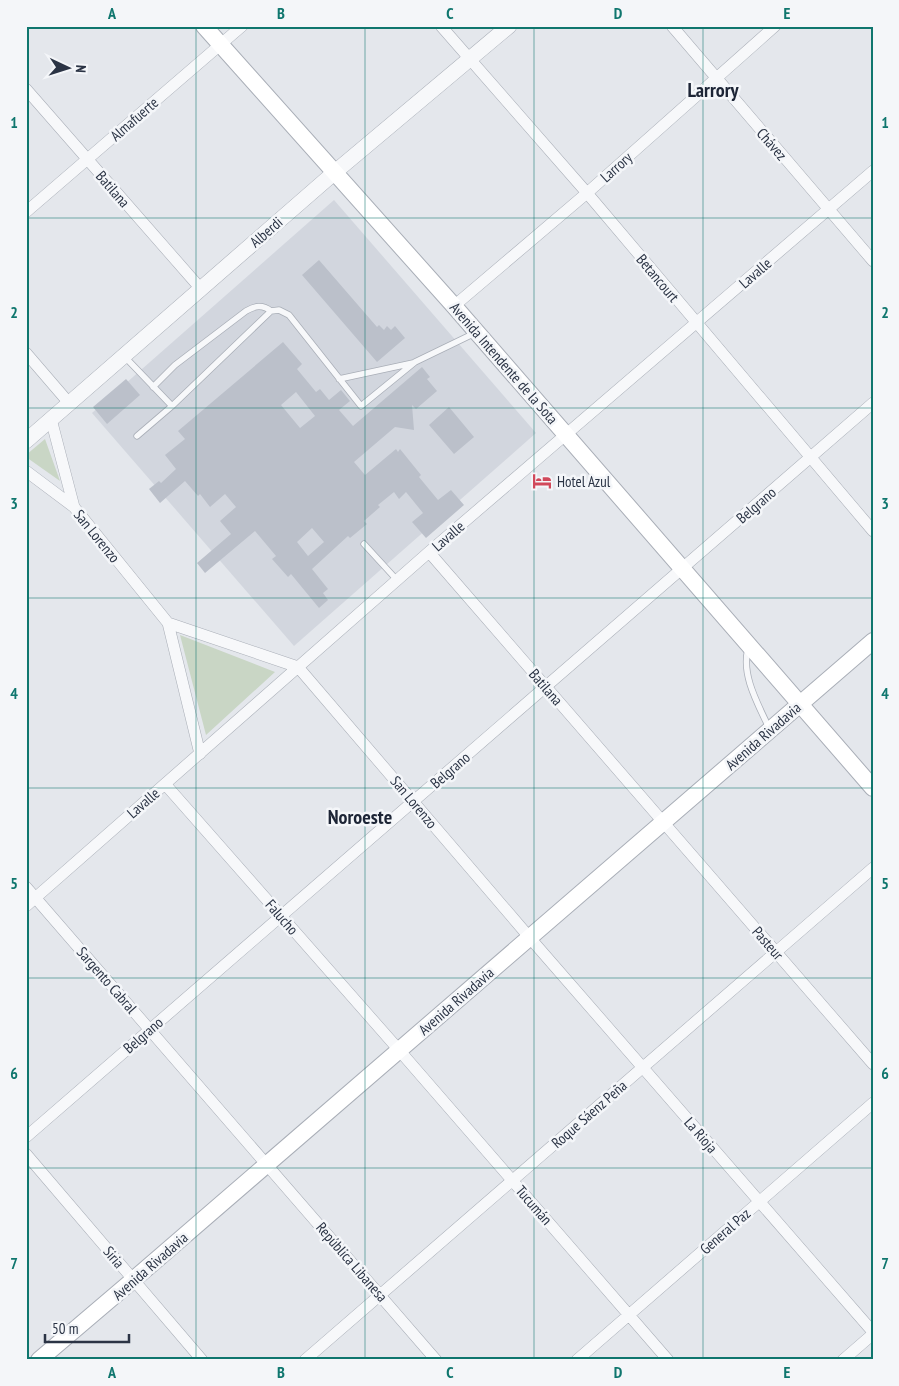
<svg xmlns="http://www.w3.org/2000/svg" width="899" height="1386" viewBox="0 0 899 1386" font-family="'PT Sans Narrow',sans-serif">
  <style>
    .built { fill: #d2d6de }
    .green { fill: #c9d6c5 }
    .building { fill: #bbc0ca; fill-rule: evenodd }
    .lines { fill: none; stroke-linecap: round; stroke-linejoin: round }
    .service-casing { stroke: #a9aeb7; stroke-width: 7 }
    .minor-casing { stroke: #a9aeb7; stroke-width: 12 }
    .tertiary-casing { stroke: #a9aeb7; stroke-width: 16 }
    .secondary-casing { stroke: #a9aeb7; stroke-width: 18 }
    .service { stroke: #f7f8fa; stroke-width: 5.5 }
    .minor { stroke: #f7f8fa; stroke-width: 11 }
    .tertiary { stroke: #f7f8fa; stroke-width: 15 }
    .secondary { stroke: #fff; stroke-width: 16 }
    .grid { fill: none; stroke: #0f766e; stroke-width: 1; stroke-opacity: 0.55 }
    .labels { text-anchor: middle; dominant-baseline: central; stroke-width: 5; stroke-linejoin: round; paint-order: stroke }
    .street-label { font-size: 15px; fill: #2b3445; stroke: #f4f6f9 }
    .poi-label { font-size: 15px; fill: #2b3445; stroke: #f4f6f9; text-anchor: start }
    .district-label { font-size: 20px; font-weight: bold; fill: #1d2536; stroke: #f4f6f9 }
    .neatline { fill: none; stroke: #0f766e; stroke-width: 2 }
    .grid-label { font-size: 16px; text-anchor: middle; font-weight: bold; fill: #0f766e }
  </style>
  <rect width="100%" height="100%" fill="#e4e7ec"/>
  <path class="built" d="M334,200L536,433L294,646L92,413Z"/>
  <path class="green" d="M45,439L60,481L26,457V455Z
    M180,635L275,672L206,735Z"/>
  <path class="building" d="M319,260L377,327L379,325L384,330L387,326L391,330L395,326L405,338L377,362L302,275Z
    M283,342L302,364L297,369L316,392L320,389L329,400L341,390L350,401L339,410L353,426L422,367L430,377L427,379L437,391L416,409L412,405L414,430L395,427L354,462L365,475L396,449L398,452L400,449L421,475L419,477L438,500L451,490L464,505L426,538L412,522L423,513L406,492L399,499L394,492L378,505L380,507L364,521L367,524L350,538L348,536L312,569L328,589L323,593L328,600L319,608L291,574L288,577L272,559L276,556L255,531L205,573L197,563L231,534L220,521L236,507L225,494L210,507L200,494L198,496L185,481L160,503L149,489L159,481L161,483L176,469L165,455L185,439L178,431ZM296,392L315,416L300,428L281,405ZM312,528L324,542L308,556L297,542Z
    M126,379L140,395L107,424L93,407Z
    M449,407L474,437L454,454L429,425Z"/>
  <g class="lines">
    <g class="service-casing">
      <path id="service" d="M125,357L172,406
        M339,379L413,363
        M153,387L175,365L246,311C255,306 262,304 271,311
        M137,436L172,406L271,311L279,310L289,315L361,406L415,362L475,333
        M364,544L397,580
        M748,649C741,675 758,704 769,728"/>
    </g>
    <g class="minor-casing">
      <path id="minor" d="M441,26L587,193L873,531
        M672,26L873,261
        M26,89L201,289
        M26,212L242,26
        M454,306L587,193L775,26
        M26,353L69,403
        M51,419L74,507
        M26,471L74,507L168,623L200,754
        M429,552L873,1064
        M168,623L298,667L530,938L873,1332
        M165,784L399,1050L668,1360
        M26,887L436,1360
        M26,906L429,552L873,171
        M26,1137L873,403
        M26,1154L202,1360
        M305,1360L873,868
        M577,1360L873,1103
        M843,1360L873,1334"/>
    </g>
    <g class="tertiary-casing">
      <path id="tertiary" d="M26,441L335,172L509,26"/>
    </g>
    <g class="secondary-casing">
      <path id="secondary" d="M204,26L454,306L873,788
        M39,1360L133,1280L873,641"/>
    </g>
    <use href="#service" class="service"/>
    <use href="#minor" class="minor"/>
    <use href="#tertiary" class="tertiary"/>
    <use href="#secondary" class="secondary"/>
  </g>
  <path class="grid" d="M196,26V1360M365,26V1360M534,26V1360M703,26V1360M26,218H873M26,408H873M26,598H873M26,788H873M26,978H873M26,1168H873"/>
  <defs>
    <g id="hotel-bare" transform="scale(1.5)"><path d="M-6-4.5h1.5V1H6V5H4.5V3h-9V5H-6ZM-4 0a1.8 1.8 0 1 1 3.6 0ZM.5 0V-2.5h3Q6-2.5 6 0Z" fill="#d1495b" stroke="#f4f6f9" stroke-width="2.5" paint-order="stroke"/></g>
  </defs>
  <g fill-rule="evenodd">
    <use href="#hotel-bare" x="542" y="481"/>
  </g>
  <g class="labels">
    <g class="street-label">
      <text transform="translate(134 119) rotate(-41)">Almafuerte</text>
      <text transform="translate(772 144) rotate(49)">Chávez</text>
      <text transform="translate(616 167) rotate(-42)">Larrory</text>
      <text transform="translate(113 189) rotate(49)">Batilana</text>
      <text transform="translate(266 232) rotate(-41)">Alberdi</text>
      <text transform="translate(755 273) rotate(-41)">Lavalle</text>
      <text transform="translate(658 278) rotate(50)">Betancourt</text>
      <text transform="translate(504 363) rotate(49)">Avenida Intendente de la Sota</text>
      <text transform="translate(756 505) rotate(-41)">Belgrano</text>
      <text transform="translate(97 536) rotate(51)">San Lorenzo</text>
      <text transform="translate(448 536) rotate(-41)">Lavalle</text>
      <text transform="translate(546 687) rotate(49)">Batilana</text>
      <text transform="translate(763 736) rotate(-41)">Avenida Rivadavia</text>
      <text transform="translate(450 770) rotate(-41)">Belgrano</text>
      <text transform="translate(414 802) rotate(50)">San Lorenzo</text>
      <text transform="translate(143 803) rotate(-41)">Lavalle</text>
      <text transform="translate(282 917) rotate(49)">Falucho</text>
      <text transform="translate(768 943) rotate(49)">Pasteur</text>
      <text transform="translate(107 980) rotate(49)">Sargento Cabral</text>
      <text transform="translate(456 1001) rotate(-41)">Avenida Rivadavia</text>
      <text transform="translate(143 1035) rotate(-41)">Belgrano</text>
      <text transform="translate(589 1114) rotate(-41)">Roque Sáenz Peña</text>
      <text transform="translate(701 1135) rotate(49)">La Rioja</text>
      <text transform="translate(534 1205) rotate(49)">Tucumán</text>
      <text transform="translate(725 1231) rotate(-41)">General Paz</text>
      <text transform="translate(114 1257) rotate(50)">Siria</text>
      <text transform="translate(352 1262) rotate(49)">República Libanesa</text>
      <text transform="translate(150 1266) rotate(-41)">Avenida Rivadavia</text>
    </g>
    <g class="poi-label">
      <text x="557" y="481">Hotel Azul</text>
    </g>
    <g class="district-label">
      <text x="713" y="90">Larrory</text>
      <text x="360" y="817">Noroeste</text>
    </g>
  </g>
  <rect width="899" height="1386" fill="none" stroke="#f4f6f9" stroke-width="55"/>
  <g transform="translate(68 68) rotate(94)" stroke="#f4f6f9" stroke-width="4" paint-order="stroke">
  <path d="M0-4L9 19L0 12L-9 19Z" fill="#2b3445"/>
  <text y="-8" font-size="14" font-weight="bold" text-anchor="middle" fill="#2b3445">N</text>
  </g>
  <path d="M45 1334v8h84v-8" fill="none" stroke="#2b3445" stroke-width="2.5"/>
  <text x="52" y="1334" font-size="15" fill="#2b3445" stroke="#f4f6f9" stroke-width="4" paint-order="stroke">50 m</text>
  <rect x="28" y="28" width="844" height="1330" class="neatline"/>
  <g class="grid-label">
    <text x="112" y="19">A</text>
    <text x="281" y="19">B</text>
    <text x="450" y="19">C</text>
    <text x="618" y="19">D</text>
    <text x="787" y="19">E</text>
    <text x="14" y="128">1</text>
    <text x="885" y="128">1</text>
    <text x="14" y="318">2</text>
    <text x="885" y="318">2</text>
    <text x="14" y="509">3</text>
    <text x="885" y="509">3</text>
    <text x="14" y="699">4</text>
    <text x="885" y="699">4</text>
    <text x="14" y="889">5</text>
    <text x="885" y="889">5</text>
    <text x="14" y="1079">6</text>
    <text x="885" y="1079">6</text>
    <text x="14" y="1269">7</text>
    <text x="885" y="1269">7</text>
    <text x="112" y="1378">A</text>
    <text x="281" y="1378">B</text>
    <text x="450" y="1378">C</text>
    <text x="618" y="1378">D</text>
    <text x="787" y="1378">E</text>
  </g>
</svg>
